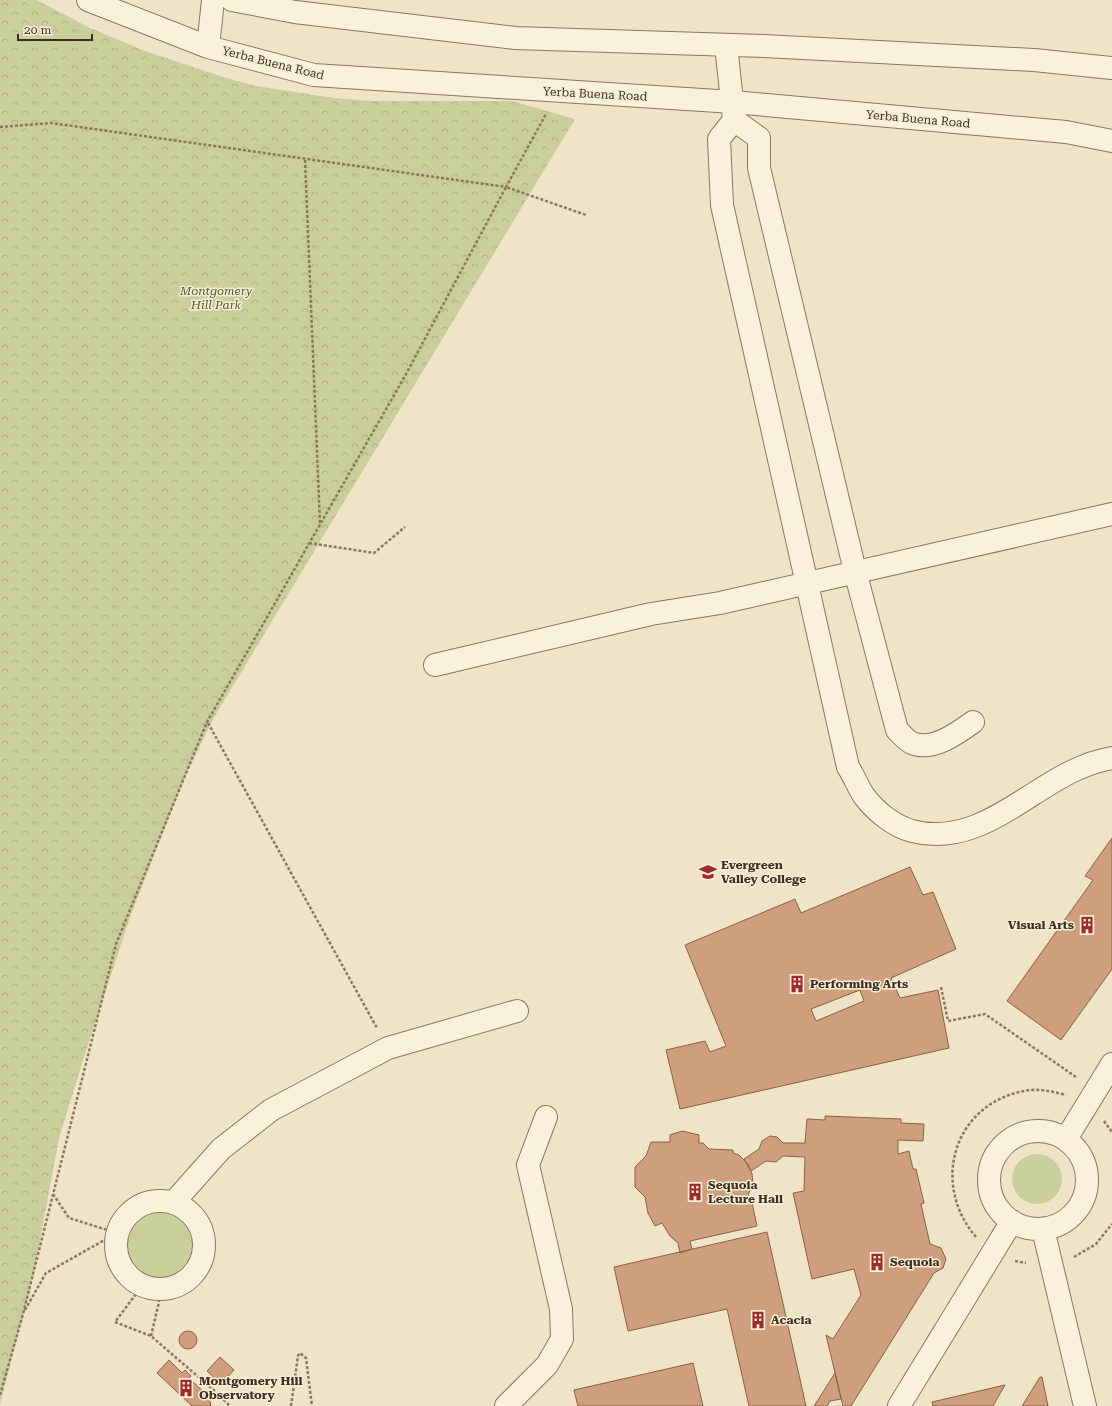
<svg xmlns="http://www.w3.org/2000/svg" width="1112" height="1406" viewBox="0 0 1112 1406" font-family="'Roboto Serif',serif">
  <style>
    .grass { fill: #c9cf9b }
    .park { fill: url(#park-crowns) }
    .building { fill: #cf9f7d; stroke: #8d5f41; fill-rule: evenodd }
    .lines { fill: none; stroke-linecap: round; stroke-linejoin: round }
    .minor-casing { stroke: #8d765c; stroke-width: 24 }
    .path { stroke: #8d765c; stroke-width: 2.5; stroke-dasharray: 3 2; stroke-linecap: butt }
    .minor { stroke: #faf1dc; stroke-width: 22 }
    .labels { text-anchor: middle; dominant-baseline: central; stroke-width: 3; stroke-linejoin: round; paint-order: stroke }
    .street-label { font-size: 12px; fill: #3d2e20; stroke: #f7eed8 }
    .park-label { font-size: 12px; font-style: italic; fill: #4d5a26; stroke: #f7eed8 }
    .poi-label { font-size: 12px; font-weight: bold; fill: #3d2e20; stroke: #f7eed8; text-anchor: start }
  </style>
  <defs>
    <pattern id="park-crowns" width="20" height="18" patternUnits="userSpaceOnUse"><rect width="20" height="18" fill="#c9cf9b"/><path d="M2 6a3 3 0 1 1 6 0M12 15a3 3 0 1 1 6 0" fill="none" stroke="#aeb285"/></pattern>
  </defs>
  <rect width="100%" height="100%" fill="#f0e4c8"/>
  <path class="grass" d="M1012 1179a25 25 0 1 1 50 0a25 25 0 1 1-50 0Z
    M127 1246a33 33 0 1 1 66 0a33 33 0 1 1-66 0Z"/>
  <path class="park" d="M0,0H37L88,27L145,51L223,77L256,86L334,98L372,101H512L575,119L213,719L185,777L153,858L129,920L85,1054L59,1138L33,1278L0,1404Z"/>
  <path class="building" d="M1112,838V969L1061,1040L1007,1001L1093,880L1085,876Z
    M910,867L923,895L933,892L956,949L891,978L900,998L938,990L949,1048L680,1109L666,1050L705,1041L710,1052L726,1046L685,945L795,899L801,913ZM860,990L864,1001L816,1021L811,1009Z
    M825,1116L901,1119V1123L924,1124L923,1141L898,1140V1154L909,1151L913,1169H916L924,1203L921,1204L930,1244L941,1248L946,1259L943,1268L934,1273L851,1406H843L826,1335L833,1339L861,1295L854,1269L812,1279L793,1193L804,1191L805,1157L783,1156L776,1162L766,1161L751,1171L744,1159L759,1149L762,1141L770,1136L777,1137L783,1143H805L807,1119L825,1120Z
    M682,1131L699,1135V1143H703L709,1149L733,1150V1153L739,1155L748,1164L752,1174L753,1183L748,1195L751,1198L757,1226L690,1241L692,1249L680,1253L678,1243L670,1236L662,1223L655,1226L648,1213L645,1197L635,1187V1167L646,1156L651,1142H670V1135Z
    M767,1232L806,1406H749L727,1309L628,1331L614,1267Z
    M179 1340a9 9 0 1 1 18 0a9 9 0 1 1-18 0Z
    M220,1357L234,1370L221,1384L207,1371Z
    M169,1360L182,1373L185,1370L191,1376L189,1378L209,1397L211,1406H192L157,1373Z
    M693,1363L703,1406H578L574,1390Z
    M835,1373L841,1399L830,1401L827,1406H814Z
    M1040,1377H1042L1048,1406H1022Z
    M1005,1385L993,1406H933L932,1402Z"/>
  <g class="lines">
    <g class="minor-casing">
      <path id="minor" d="M88,0L208,47L314,75L733,102L1066,132L1112,141
        M232,0L295,12L515,38L764,46L1034,60L1112,68
        M726,45L734,120L719,139L722,205L848,767C854,776 858,787 864,796C876,812 894,826 912,831C989,851 1041,769 1112,758
        M208,47L213,0
        M734,120L759,138V168L855,571L897,730C901,734 907,741 912,743C932,752 958,733 973,722
        M435,665L651,614L720,603L1112,514
        M989 1180a49 49 0 1 1 98 0a49 49 0 1 1-98 0Z
        M1066,1139L1112,1064
        M116 1245a44 44 0 1 1 88 0a44 44 0 1 1-88 0Z
        M173,1203L221,1149L271,1110L388,1048L517,1011
        M1043,1229L1085,1406
        M506,1406L547,1365L562,1339L561,1309L528,1165L546,1117
        M899,1406L1012,1221"/>
    </g>
    <path class="path" d="M0,127L51,123L506,187L546,114
      M305,160L320,524
      M309,543L374,553L405,527
      M208,723L377,1028
      M941,987L948,1021L985,1014L1076,1077
      M1104,1121L1112,1132
      M976,1237C929,1182 955,1100 1030,1090C1042,1089 1054,1092 1066,1095
      M1074,1257L1096,1244L1112,1224
      M1015,1261L1026,1263
      M142,1286L115,1322L151,1336L217,1393L230,1406
      M25,1310L46,1273L117,1233L69,1218L53,1194
      M151,1336L159,1302L158,1290
      M0,1395L23,1314L116,944L207,722L405,376L506,187L586,215
      M291,1406L298,1356L300,1353L306,1358L312,1406"/>
    <use href="#minor" class="minor"/>
  </g>
  <defs>
    <g id="university-bare" transform="scale(1.38)"><path d="M0-5L7-2L0 1L-7-2ZM-4 1L0 2.5L4 1V4Q0 6-4 4Z" fill="#9e2a2b" stroke="#f7eed8" stroke-width="2.5" paint-order="stroke"/></g>
    <g id="building-bare" transform="scale(1.38)"><path d="M-4-6H4V6H1V3H-1V6H-4ZM-2.5-4.3h1.7v1.8h-1.7ZM.8-4.3h1.7v1.8H.8ZM-2.5-1h1.7V.8h-1.7ZM.8-1h1.7V.8H.8Z" fill="#9e2a2b" stroke="#f7eed8" stroke-width="2.5" paint-order="stroke"/></g>
  </defs>
  <g fill-rule="evenodd">
    <use href="#university-bare" x="708" y="872"/>
    <use href="#building-bare" x="1087" y="925"/>
    <use href="#building-bare" x="797" y="984"/>
    <use href="#building-bare" x="695" y="1192"/>
    <use href="#building-bare" x="877" y="1262"/>
    <use href="#building-bare" x="758" y="1320"/>
    <use href="#building-bare" x="186" y="1388"/>
  </g>
  <g class="labels">
    <g class="street-label">
      <text transform="translate(273 63) rotate(14)">Yerba Buena Road</text>
      <text transform="translate(595 94) rotate(3)">Yerba Buena Road</text>
      <text transform="translate(918 119) rotate(5)">Yerba Buena Road</text>
    </g>
    <g class="park-label">
      <text x="216" y="291">Montgomery<tspan x="216" dy="14">Hill Park</tspan></text>
    </g>
    <g class="poi-label">
      <text x="721" y="865">Evergreen<tspan x="721" dy="14">Valley College</tspan></text>
      <text x="1074" y="925" text-anchor="end">Visual Arts</text>
      <text x="810" y="984">Performing Arts</text>
      <text x="708" y="1185">Sequoia<tspan x="708" dy="14">Lecture Hall</tspan></text>
      <text x="890" y="1262">Sequoia</text>
      <text x="771" y="1320">Acacia</text>
      <text x="199" y="1381">Montgomery Hill<tspan x="199" dy="14">Observatory</tspan></text>
    </g>
  </g>
  <path d="M18 34v6h74v-6" fill="none" stroke="#3d2e20" stroke-width="2"/>
  <text x="24" y="34" font-size="12" fill="#3d2e20" stroke="#f7eed8" stroke-width="3" paint-order="stroke">20 m</text>
</svg>
